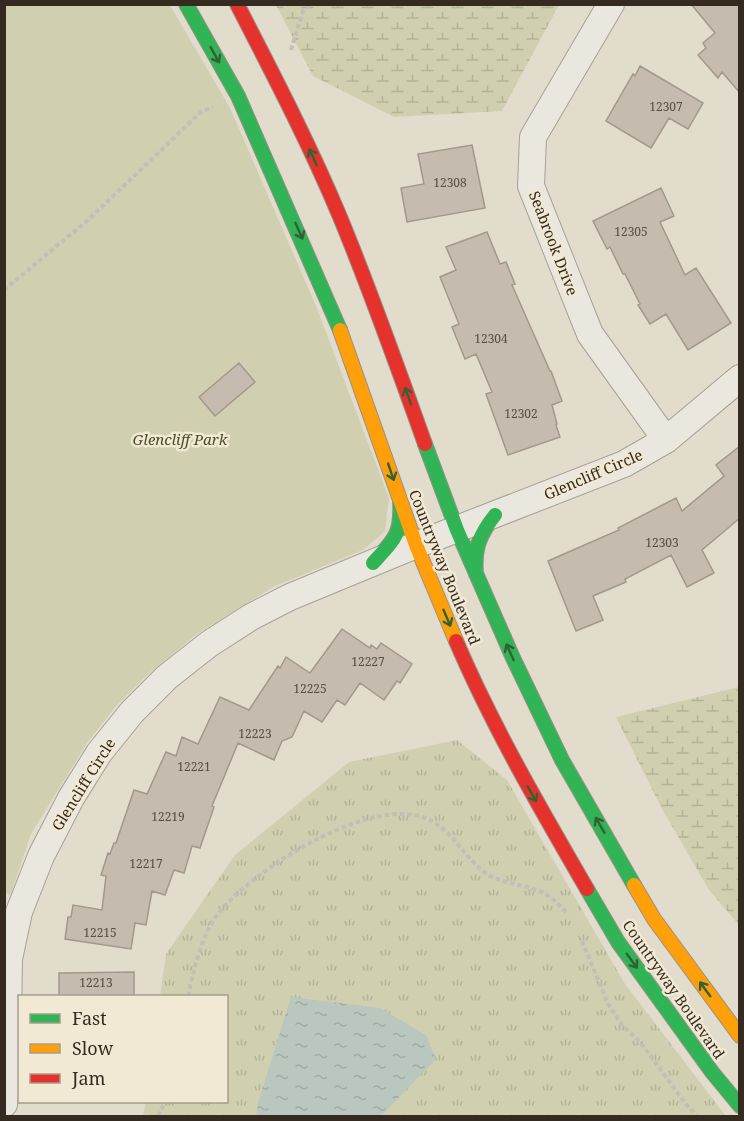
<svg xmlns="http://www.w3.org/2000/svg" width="744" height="1121" viewBox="0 0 744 1121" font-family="'Noto Serif',serif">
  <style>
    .grass { fill: url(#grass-tufts) }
    .wetland { fill: url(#wetland-marsh) }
    .green { fill: #d0d0b1 }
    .water { fill: url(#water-ripples) }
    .building { fill: #c5bbaf; stroke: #a2988d; stroke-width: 1.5 }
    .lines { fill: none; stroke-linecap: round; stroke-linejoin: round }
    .street-casing { stroke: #a7a196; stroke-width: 28 }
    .fast-casing { stroke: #979186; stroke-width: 16 }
    .slow-casing { stroke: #979186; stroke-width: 16 }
    .jam-casing { stroke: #979186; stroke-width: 16 }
    .path { stroke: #c3beb6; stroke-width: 4; stroke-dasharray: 4.5 3; stroke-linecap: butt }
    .street { stroke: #eae7df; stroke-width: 26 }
    .fast { stroke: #30b455; stroke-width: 14 }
    .slow { stroke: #ff9f0a; stroke-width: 14 }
    .jam { stroke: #e5322d; stroke-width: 14 }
    .oneway { stroke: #336135 }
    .labels { text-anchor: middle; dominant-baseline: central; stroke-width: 5; stroke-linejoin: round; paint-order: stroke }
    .number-label { font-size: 12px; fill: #594e43 }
    .street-label { font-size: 15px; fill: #352a1f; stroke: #f2e9d4 }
    .park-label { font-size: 15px; font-style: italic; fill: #464f28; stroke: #f2e9d4 }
  </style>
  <defs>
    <pattern id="grass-tufts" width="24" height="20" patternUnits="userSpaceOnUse" patternTransform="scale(1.5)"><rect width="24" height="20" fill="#d0d0b1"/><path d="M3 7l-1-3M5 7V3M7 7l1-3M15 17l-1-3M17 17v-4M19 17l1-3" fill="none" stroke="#b3b398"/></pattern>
    <pattern id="wetland-marsh" width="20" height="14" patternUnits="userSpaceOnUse" patternTransform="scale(1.5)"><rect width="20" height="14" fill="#d0d0b1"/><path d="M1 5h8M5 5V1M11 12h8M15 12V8" fill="none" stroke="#b3b398"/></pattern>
    <pattern id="water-ripples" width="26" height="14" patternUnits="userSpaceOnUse" patternTransform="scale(1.5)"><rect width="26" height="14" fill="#b9c7be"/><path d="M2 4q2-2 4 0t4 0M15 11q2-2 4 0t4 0" fill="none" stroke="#a0aba3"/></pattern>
  </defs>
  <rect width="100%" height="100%" fill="#e2dccd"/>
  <path class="grass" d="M457,740L507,780L625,984L726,1116H143L146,1102H226V996H160L166,954L235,855L349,762Z"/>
  <path class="wetland" d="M276,5V4L559,5L502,111L394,117L313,76Z
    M739,687H740L739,925L709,890L662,809L616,717Z"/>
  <path class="green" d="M4,5H170L230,108L316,306L389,498L385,531L363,550L275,586L197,634L147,675L117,705L87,743L31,834L10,896L4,890Z"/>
  <path class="water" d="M291,997L380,1008L426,1035L436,1059L381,1116H256L258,1103Z"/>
  <path class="building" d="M691,4H740V93L722,72L718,78L698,55L706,48L703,43L715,33Z
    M640,66L703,103L688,129L669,118L651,148L606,121L633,74L635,76Z
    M472,145L485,208L407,222L401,188L424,184L418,154Z
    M661,188L674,216L660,222L685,275L696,268L731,323L688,350L666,314L650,324L638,305L640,304L625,274H623L610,247L607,249L593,221Z
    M487,232L500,264L506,262L515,284L512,285L550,371H551L562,401L552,405L557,424L556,425L560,437L508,455L486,394L492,392L476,354L465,359L452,327L459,324L440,277L456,270L446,247Z
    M239,363L255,382L215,416L199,397Z
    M740,446V518L702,550L714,573L687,587L671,555L625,579L626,582L593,596L603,620L576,631L548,561L619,530L618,528L676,498L682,511L724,476L716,465Z
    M342,629L370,648L371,645L377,649L381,643L412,664L400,683L397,681L384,700L360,683L345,705L337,700L322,722L304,711L292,737L282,741L274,760L238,743L212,806L214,807L200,848L192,846L184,873L174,870L165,895L152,891L146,925L135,923L131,949L65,939L68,917H71L73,905L102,910L106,876L101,875L108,853L110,854L114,843H116L134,790L147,794L166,752L176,756L182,737L198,744L220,697L249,710L278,666L280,668L286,657L310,673Z
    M134,972V996H59V973Z"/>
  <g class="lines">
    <g class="street-casing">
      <path id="street" d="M611,4L533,137L531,186L590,334L666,440
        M4,1104L7,1082L9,959L19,912L41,856L71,798L99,753L132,712L167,677L209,644L251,617L290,597L416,545L624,464L666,440L740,378"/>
    </g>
    <g class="fast-casing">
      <path id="fast" d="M186,4L238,96L340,330
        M425,444L457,530L513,658L562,760L634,885
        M373,563C394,540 402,535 400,501
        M476,574C474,549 479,535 495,515
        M587,889L618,942L712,1072L740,1106"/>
    </g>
    <g class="slow-casing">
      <path id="slow" d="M340,330L416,545L456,641
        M634,885L654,919L740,1036"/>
    </g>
    <g class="jam-casing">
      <path id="jam" d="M237,4C273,74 310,145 340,217C371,292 398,368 425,444
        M456,641C493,727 540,808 587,889"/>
    </g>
    <path class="path" d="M291,50L303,11L310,4
      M4,290L88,220L201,112L213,107
      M582,941L608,1004L622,1025L641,1043L685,1103L697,1116
      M188,996C193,973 202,934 217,915C251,871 361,801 419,816C450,823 462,857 487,874C503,884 522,884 539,891C550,895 560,905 567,914
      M158,1116L165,1102"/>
    <use href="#street" class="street"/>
    <use href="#fast" class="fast"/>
    <use href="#slow" class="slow"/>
    <use href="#jam" class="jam"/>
  </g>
  <defs><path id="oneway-shaft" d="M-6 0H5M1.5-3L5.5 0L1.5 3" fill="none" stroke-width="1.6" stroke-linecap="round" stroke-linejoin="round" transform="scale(1.5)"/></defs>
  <g class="oneway">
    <use href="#oneway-shaft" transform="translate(215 55) rotate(61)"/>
    <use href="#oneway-shaft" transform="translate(313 157) rotate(-115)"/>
    <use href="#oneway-shaft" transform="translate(299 231) rotate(66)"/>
    <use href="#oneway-shaft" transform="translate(408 396) rotate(-110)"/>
    <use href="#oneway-shaft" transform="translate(391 472) rotate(71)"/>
    <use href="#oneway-shaft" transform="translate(447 618) rotate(67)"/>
    <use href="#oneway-shaft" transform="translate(510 652) rotate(-114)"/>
    <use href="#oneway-shaft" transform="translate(532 794) rotate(60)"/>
    <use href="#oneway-shaft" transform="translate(600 825) rotate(-120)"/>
    <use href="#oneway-shaft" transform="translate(632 961) rotate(54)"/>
    <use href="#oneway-shaft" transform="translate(705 989) rotate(-126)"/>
  </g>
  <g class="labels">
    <g class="number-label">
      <text x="666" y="106">12307</text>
      <text x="450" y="182">12308</text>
      <text x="631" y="231">12305</text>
      <text x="491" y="338">12304</text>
      <text x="521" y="413">12302</text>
      <text x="662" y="542">12303</text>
      <text x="368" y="661">12227</text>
      <text x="310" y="688">12225</text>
      <text x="255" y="733">12223</text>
      <text x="194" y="766">12221</text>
      <text x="168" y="816">12219</text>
      <text x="146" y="863">12217</text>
      <text x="100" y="932">12215</text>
      <text x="96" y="982">12213</text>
    </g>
    <g class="street-label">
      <text transform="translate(554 243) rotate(69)">Seabrook Drive</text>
      <text transform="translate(593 474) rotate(-23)">Glencliff Circle</text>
      <text transform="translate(445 567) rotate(68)">Countryway Boulevard</text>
      <text transform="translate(83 784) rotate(-58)">Glencliff Circle</text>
      <text transform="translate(674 989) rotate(55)">Countryway Boulevard</text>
    </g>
    <g class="park-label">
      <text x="180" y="439">Glencliff Park</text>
    </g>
  </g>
  <rect width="744" height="1121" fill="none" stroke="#352a1f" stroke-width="12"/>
  <rect x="18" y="995" width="210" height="108" fill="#f2e9d4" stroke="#a69d8c" stroke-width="1.5"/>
  <rect x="30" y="1014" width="30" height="9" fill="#30b455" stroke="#a69d8c" stroke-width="1.5"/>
  <text x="72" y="1025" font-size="18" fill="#352a1f">Fast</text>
  <rect x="30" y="1044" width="30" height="9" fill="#ff9f0a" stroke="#a69d8c" stroke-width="1.5"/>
  <text x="72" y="1055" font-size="18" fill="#352a1f">Slow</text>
  <rect x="30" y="1074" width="30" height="9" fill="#e5322d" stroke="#a69d8c" stroke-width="1.5"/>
  <text x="72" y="1085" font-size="18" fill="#352a1f">Jam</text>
</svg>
